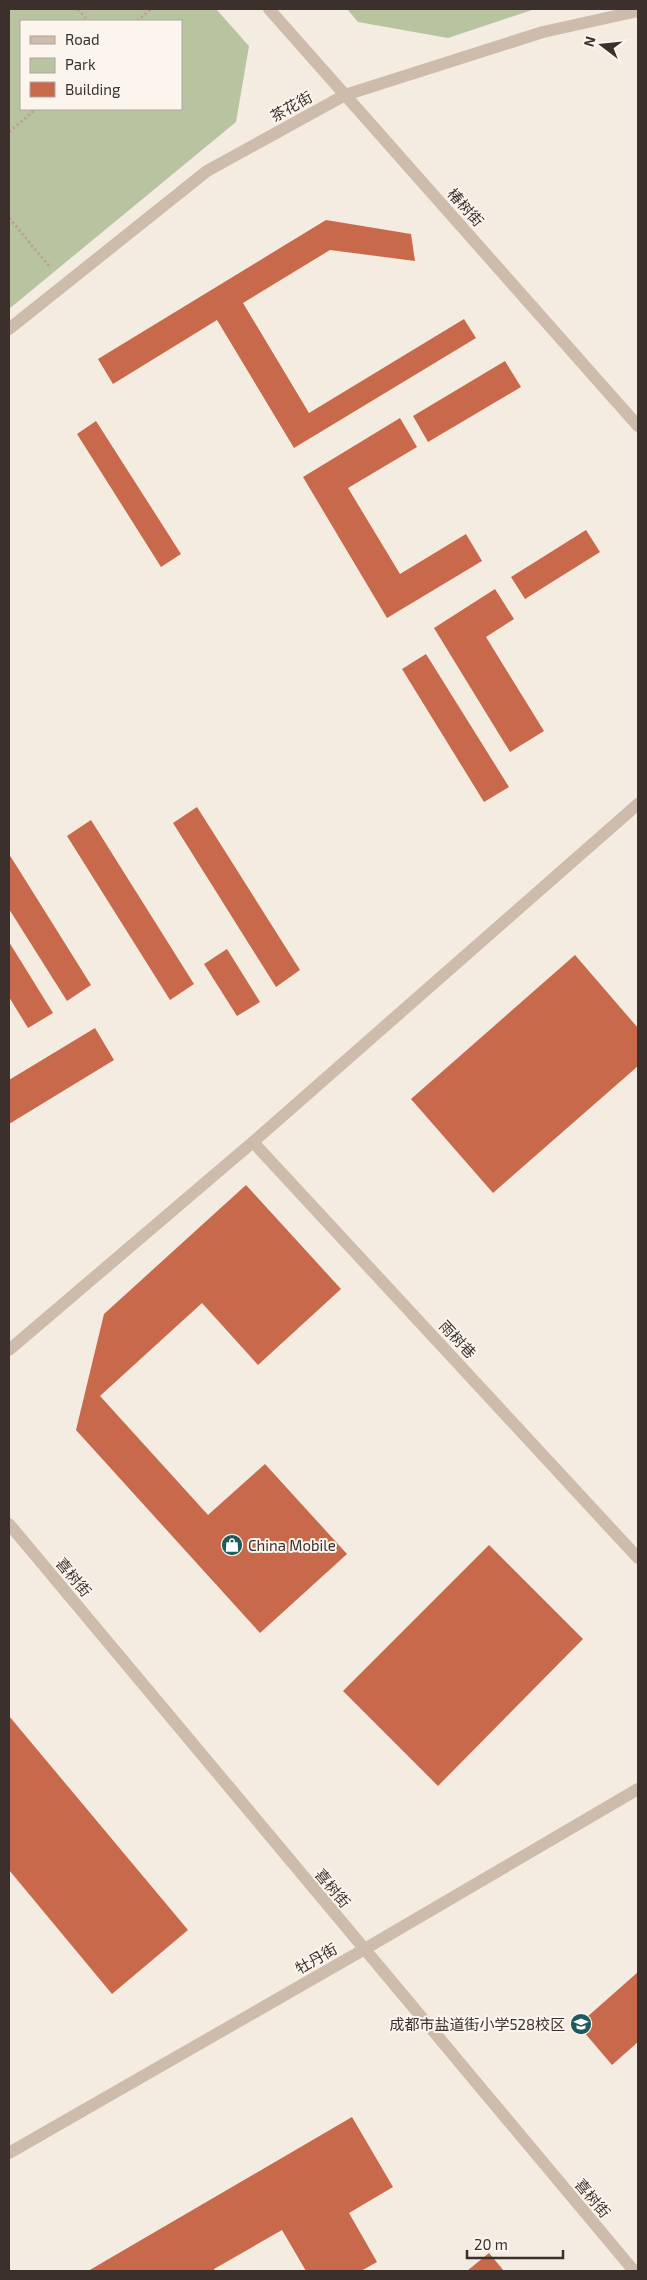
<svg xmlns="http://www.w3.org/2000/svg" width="647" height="2280" viewBox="0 0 647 2280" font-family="'Exo 2','Noto Sans SC',sans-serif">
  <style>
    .green { fill: #b8c4a0; fill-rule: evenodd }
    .building { fill: #c8694b }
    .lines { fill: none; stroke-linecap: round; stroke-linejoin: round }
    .path { stroke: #b9a596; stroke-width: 3; stroke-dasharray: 2.5 2.5; stroke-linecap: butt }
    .minor { stroke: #cdbbac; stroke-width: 12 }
    .tertiary { stroke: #cdbbac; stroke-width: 12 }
    .labels { text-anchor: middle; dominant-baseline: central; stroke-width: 4; stroke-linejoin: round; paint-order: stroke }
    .street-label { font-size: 15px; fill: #3b302b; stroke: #fbf5ee }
    .poi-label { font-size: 15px; fill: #3b302b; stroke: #fbf5ee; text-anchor: start }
  </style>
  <rect width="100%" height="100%" fill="#f4ebe1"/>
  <path class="green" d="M9,9H216L249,46L236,122L9,309ZM21,21H181V109H21Z
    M347,9H535L448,38L358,22Z"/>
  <path class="building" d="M326,220L411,234L415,261L330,250L243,303L309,413L464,319L476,338L294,448L217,320L113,384L98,359Z
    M505,361L521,387L428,442L413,416Z
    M400,418L417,447L348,488L400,574L466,534L482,561L387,618L303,477Z
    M96,421L181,554L161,567L77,434Z
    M586,530L600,552L525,599L511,577Z
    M495,589L514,619L486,637L544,731L510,752L434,628Z
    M426,654L509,787L484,802L402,669Z
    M197,807L300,970L276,987L173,823Z
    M91,820L194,984L170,1000L67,836Z
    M9,854L91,985L67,1001L9,909Z
    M9,942L53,1013L28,1028L9,997Z
    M227,949L260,1002L237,1016L204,964Z
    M575,955L638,1028V1066L493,1193L411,1099Z
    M95,1028L114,1060L9,1124V1080Z
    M246,1185L341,1289L258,1365L202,1303L100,1396L208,1515L265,1464L347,1554L260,1633L76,1430L104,1314Z
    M489,1545L583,1639L438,1786L343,1691Z
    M9,1716L188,1930L112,1994L9,1870Z
    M638,1972V2042L612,2065L578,2025Z
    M352,2117L393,2187L349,2213L377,2262L361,2271H306L282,2230L214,2269L215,2271H88Z
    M489,2253L504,2271H467Z"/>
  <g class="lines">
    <path class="path" d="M78,9L88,21
      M137,21L151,9
      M9,132L36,109
      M9,218L50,267"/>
    <path class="minor" d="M269,9L638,426
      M9,329L207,171L345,95L543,32L638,11
      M253,1142L638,1558
      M9,1350L253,1142L638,804
      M9,1524L634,2271"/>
    <path class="tertiary" d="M9,2153L363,1950L638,1789"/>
  </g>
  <defs>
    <g id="shop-disc" transform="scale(1.125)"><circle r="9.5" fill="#1f5a5e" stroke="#fbf5ee"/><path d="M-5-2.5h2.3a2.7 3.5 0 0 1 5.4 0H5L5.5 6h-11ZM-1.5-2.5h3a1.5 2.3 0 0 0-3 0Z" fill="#fff"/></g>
    <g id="school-disc" transform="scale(1.125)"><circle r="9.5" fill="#1f5a5e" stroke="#fbf5ee"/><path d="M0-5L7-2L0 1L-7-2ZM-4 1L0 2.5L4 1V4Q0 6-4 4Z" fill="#fff"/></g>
  </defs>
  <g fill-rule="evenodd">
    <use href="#shop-disc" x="232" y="1545"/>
    <use href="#school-disc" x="581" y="2024"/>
  </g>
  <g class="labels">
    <g class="street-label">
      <text transform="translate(291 106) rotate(-29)">茶花街</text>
      <text transform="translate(466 207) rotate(48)">椿树街</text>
      <text transform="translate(458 1339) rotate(47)">雨树巷</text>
      <text transform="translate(74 1577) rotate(50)">喜树街</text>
      <text transform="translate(333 1888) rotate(50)">喜树街</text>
      <text transform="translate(316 1958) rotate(-30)">牡丹街</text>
      <text transform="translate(593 2198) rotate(50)">喜树街</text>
    </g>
    <g class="poi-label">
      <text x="248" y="1545">China Mobile</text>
      <text x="565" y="2024" text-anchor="end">成都市盐道街小学528校区</text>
    </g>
  </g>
  <rect width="647" height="2280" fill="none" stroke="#3b302b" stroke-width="20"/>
  <rect x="20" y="20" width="162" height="90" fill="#fbf5ee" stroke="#aea6a0"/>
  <rect x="30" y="36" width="25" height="8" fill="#cdbbac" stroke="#aea6a0"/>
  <text x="65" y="45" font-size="15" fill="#3b302b">Road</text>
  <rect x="30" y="58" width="25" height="15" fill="#b8c4a0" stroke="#aea6a0"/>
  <text x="65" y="70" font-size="15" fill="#3b302b">Park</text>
  <rect x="30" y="82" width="25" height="15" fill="#c8694b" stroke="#aea6a0"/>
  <text x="65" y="95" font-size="15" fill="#3b302b">Building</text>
  <g transform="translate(602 45) rotate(286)" stroke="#fbf5ee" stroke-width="4" paint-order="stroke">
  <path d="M0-4L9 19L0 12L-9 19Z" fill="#3b302b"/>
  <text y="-8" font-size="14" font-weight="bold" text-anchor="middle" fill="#3b302b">N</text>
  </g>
  <path d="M467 2250v8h96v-8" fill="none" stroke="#3b302b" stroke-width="2.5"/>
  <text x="474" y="2250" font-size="15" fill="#3b302b" stroke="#fbf5ee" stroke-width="4" paint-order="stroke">20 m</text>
</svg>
